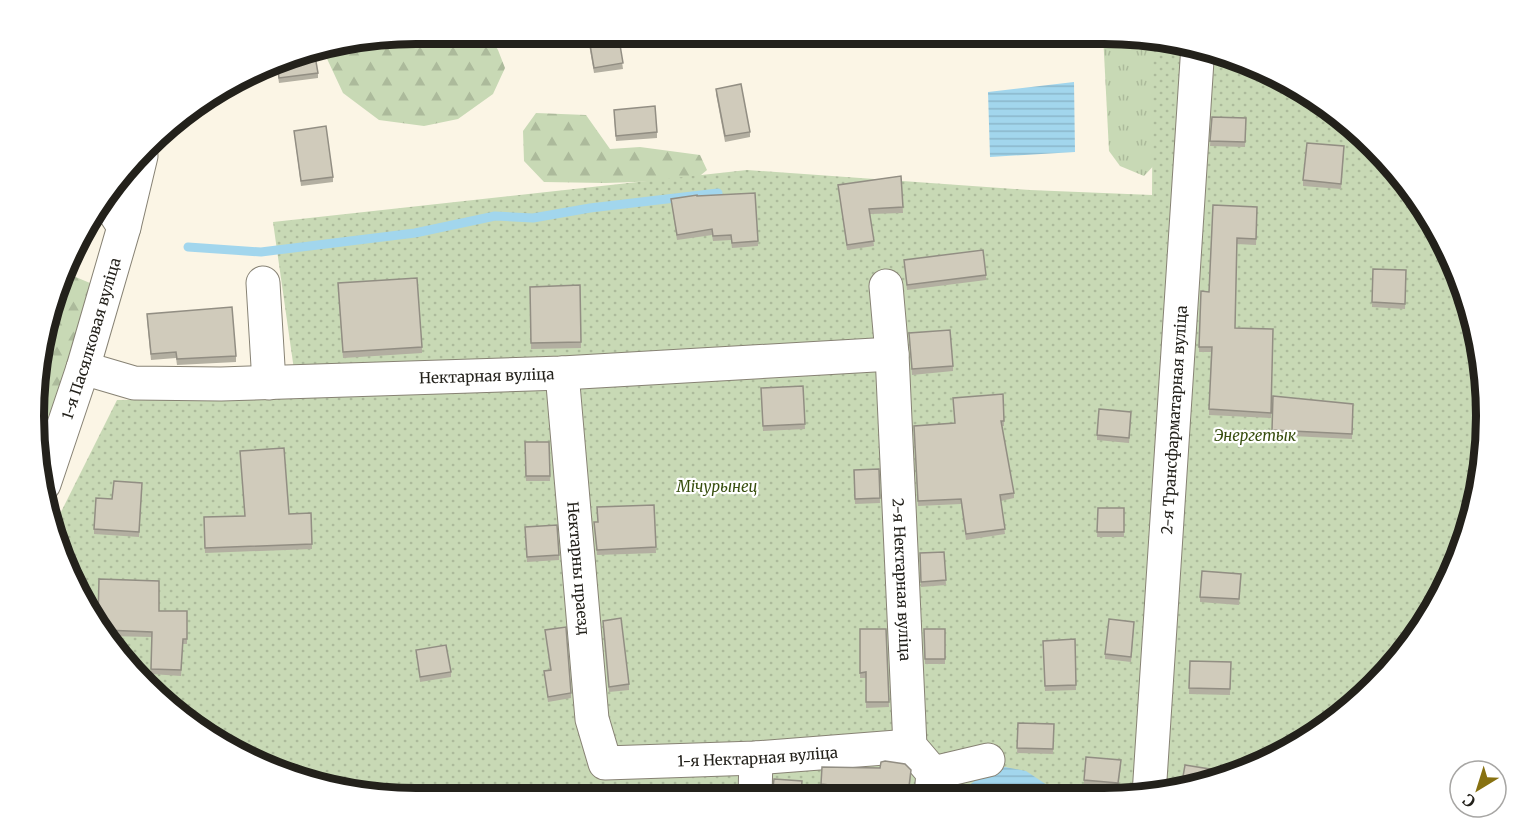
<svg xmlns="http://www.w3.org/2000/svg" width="1520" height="831" viewBox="0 0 1520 831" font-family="Merriweather,serif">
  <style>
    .grass { fill: url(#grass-tufts) }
    .forest { fill: url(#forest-firs) }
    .park { fill: url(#park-dots) }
    .water { fill: url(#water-rules) }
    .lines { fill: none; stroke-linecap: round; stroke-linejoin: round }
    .stream { stroke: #a2d6ed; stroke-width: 9 }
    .minor-casing { stroke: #878274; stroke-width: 35 }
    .minor { stroke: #fff; stroke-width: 33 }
    .wall { fill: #b3afa1 }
    .building { fill: #d0cbbb; stroke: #928e83; stroke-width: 1.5 }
    .labels { text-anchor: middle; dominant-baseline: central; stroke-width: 4.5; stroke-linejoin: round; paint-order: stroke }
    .street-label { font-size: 15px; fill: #23211b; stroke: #fff }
    .park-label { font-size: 15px; font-style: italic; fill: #374e0e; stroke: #fff }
    .rim { fill: none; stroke: #23211b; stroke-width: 8 }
  </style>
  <defs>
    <pattern id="grass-tufts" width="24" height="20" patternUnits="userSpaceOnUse" patternTransform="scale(1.5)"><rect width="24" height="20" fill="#c8d9b5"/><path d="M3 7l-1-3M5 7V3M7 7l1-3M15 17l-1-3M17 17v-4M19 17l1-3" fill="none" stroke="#acba9b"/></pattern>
    <pattern id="forest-firs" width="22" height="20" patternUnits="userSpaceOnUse" patternTransform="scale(1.5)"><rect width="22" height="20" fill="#c8d9b5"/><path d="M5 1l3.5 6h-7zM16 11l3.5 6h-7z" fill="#acba9b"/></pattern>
    <pattern id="park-dots" width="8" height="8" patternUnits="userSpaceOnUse" patternTransform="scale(1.5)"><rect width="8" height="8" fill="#c8d9b5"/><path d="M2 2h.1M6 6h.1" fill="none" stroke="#acba9b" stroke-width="1.8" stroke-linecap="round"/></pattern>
    <pattern id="water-rules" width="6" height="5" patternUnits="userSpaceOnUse" patternTransform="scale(1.5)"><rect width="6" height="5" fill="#a2d6ed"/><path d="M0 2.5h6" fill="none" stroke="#8bb7cb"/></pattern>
  </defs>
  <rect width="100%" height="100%" fill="#fbf5e5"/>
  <path class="grass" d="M1103,34H1129L1170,41L1160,159L1144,176L1120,166L1109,151Z"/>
  <path class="forest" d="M416,33H487L498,50L505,68L493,94L458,119L424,126L379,120L343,93L322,48Z
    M536,113L586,115L610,149L640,147L700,155L707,170L695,180L605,183L544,182L524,161L523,131Z
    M66,273L90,283L78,352L36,450L34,441L46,317Z"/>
  <path class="park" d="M1153,38L1204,46L1295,84L1408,182L1474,316L1484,465L1436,606L1392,668L1317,734L1228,778L1154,795L391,797L316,785L225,747L128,668L62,562L54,526L117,400L298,398L273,222L747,170L1030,190L1152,195Z
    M69,266L43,347L46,317Z"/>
  <path class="water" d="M1074,82L1075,152L990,157L988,92Z
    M1005,767L1026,771L1062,795H968V786L984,774Z"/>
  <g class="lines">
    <path class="stream" d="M188,247L261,252L415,233L495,216L533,218L590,208L718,193
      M75,253L89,236"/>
    <g class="minor-casing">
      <g id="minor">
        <path d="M104,196L124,227"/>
        <path d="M263,283L269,383"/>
        <path id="s1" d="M886,286L892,354L910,746L933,773L931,795"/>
        <path id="s2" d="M83,368L134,383L221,384L562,373L892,354"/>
        <path id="s3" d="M562,373L592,719L605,763L756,758L910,746"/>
        <path id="s4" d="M44,484L83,368L124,227L141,156"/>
        <path d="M933,773L988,760"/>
        <path id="s5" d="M1149,795L1198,45"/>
        <path d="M755,796L756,758"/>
      </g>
    </g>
    <use href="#minor" class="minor"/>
  </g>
  <path class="wall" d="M587,33H618L623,69L594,73Z
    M292,53L318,73V78L279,83L276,62Z
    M716,89L750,132V137L725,142L716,94Z
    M614,115L657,132V138L616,141Z
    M1212,117L1246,118L1245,147L1210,146Z
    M294,131L333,177V182L301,186Z
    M1344,152L1341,189L1303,186V180Z
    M901,176L903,213L870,214L874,246L847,250L838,185Z
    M697,196L758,241V246L732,248L731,240L713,241L712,235L677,240L671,199Z
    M1213,205L1257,207L1256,245L1237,244L1235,328L1273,329L1271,418L1209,415L1211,352H1199V347L1209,292Z
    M904,260L986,275V280L907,290Z
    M1373,269L1406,270L1405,309L1372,307Z
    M580,285L581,348L531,349L530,287Z
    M338,288L422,347V353L343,358Z
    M147,319L236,356V362L177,365L176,358L151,360Z
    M909,333L953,366V371L912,375Z
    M803,386L805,429L763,431L761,388Z
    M1003,394L1004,426H1002L1014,493V498L1001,501L1005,534L966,540L961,504L918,506L914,426L955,423Z
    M1273,396L1353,404L1352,439L1272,435Z
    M1131,417L1129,443L1097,440V435Z
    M525,442H549L550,481H526Z
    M879,469L880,503L855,504L854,470Z
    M142,488L139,537L94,534V529L112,499Z
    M654,505L656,553L597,555L594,522H598Z
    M1098,508H1124V537H1097Z
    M311,513L312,549L205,553L204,517Z
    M525,532L559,555V560L527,562Z
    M944,552L946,585L921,587L920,553Z
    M1241,574L1239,605L1200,602V597Z
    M159,611H187V644H183L181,676L151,674L152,637L108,636L98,620Z
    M603,621L629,684V690L609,692Z
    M1134,627L1131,662L1105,659V654Z
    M860,629H886L889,707L866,708V678H860Z
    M924,629H945V664H925Z
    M545,630L571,693V698L548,702L544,671L550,670Z
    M1075,639L1076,690L1045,691L1043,641Z
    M416,650L451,672V677L420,682Z
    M1190,661L1231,662L1230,695L1189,694Z
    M1018,723L1054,724L1053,754L1017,753Z
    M1121,766L1118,789L1084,785V780Z
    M822,767L911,776L909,796H874L821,789Z"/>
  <path class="building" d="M588,33H618L623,63L594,68Z
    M314,50L318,73L279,78L277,62L292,53Z
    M741,84L750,132L725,136L716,89Z
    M655,106L657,132L616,136L614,110Z
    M1212,117L1246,118L1245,142L1210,141Z
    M326,126L333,177L301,181L294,131Z
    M1307,143L1344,146L1341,184L1303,180Z
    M901,176L903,207L869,209L874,241L847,245L838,185Z
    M755,193L758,241L732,243L731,235L713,236L712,229L677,235L671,199L697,195V196Z
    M1213,205L1257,207L1256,239L1237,238L1235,328L1273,329L1271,413L1209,409L1212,347H1199L1201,291L1209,292Z
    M983,250L986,275L907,285L904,260Z
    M1373,269L1406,270L1405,304L1372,302Z
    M417,278L422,347L343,352L338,283Z
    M580,285L581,342L531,343L530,287Z
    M232,307L236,356L177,359L176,352L151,354L147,314Z
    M950,330L953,366L912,369L909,333Z
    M803,386L805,424L763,426L761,388Z
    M1003,394L1004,421H1001L1014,493L1000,495L1005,529L966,534L961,499L918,501L914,426L955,423L953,398Z
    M1273,396L1353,404L1352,434L1272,430Z
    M1099,409L1131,412L1129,438L1097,435Z
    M525,442H549L550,476H526Z
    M284,448L289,514L311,513L312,544L205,548L204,517L245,516L240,451Z
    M879,469L880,498L855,499L854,470Z
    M114,481L142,483L139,532L94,529L96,498L112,499Z
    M654,505L656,547L597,550L594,522H598L597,507Z
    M1098,508H1124V532H1097Z
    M557,525L559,555L527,557L525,527Z
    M944,552L946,580L921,582L920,553Z
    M1202,571L1241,574L1239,599L1200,597Z
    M99,579L159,581V611H187V639H183L181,670L151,669L152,632L105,630L98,620Z
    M621,618L629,684L609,687L603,621Z
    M1109,619L1134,622L1131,657L1105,654Z
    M566,627L571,693L548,697L544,671L551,670L545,630Z
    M860,629H886L889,702H866V672L860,673Z
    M924,629H945V659H925Z
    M1075,639L1076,685L1045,686L1043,641Z
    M446,645L451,672L420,677L416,650Z
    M1190,661L1231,662L1230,689L1189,688Z
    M1018,723L1054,724L1053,749L1017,748Z
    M1086,757L1121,760L1118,783L1084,780Z
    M885,761L905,764L911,770L908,794L821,784L822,767L880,768L881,762Z
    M1185,765L1216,770L1215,781L1181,788Z
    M774,779L802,781L801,796H772Z
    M454,786L459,797H430Z"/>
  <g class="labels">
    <g class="street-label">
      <text stroke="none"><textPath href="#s4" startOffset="153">1-я Пасялковая вуліца</textPath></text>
      <text stroke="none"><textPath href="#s2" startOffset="406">Нектарная вуліца</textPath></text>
      <text stroke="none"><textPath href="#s5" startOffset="376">2-я Трансфарматарная вуліца</textPath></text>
      <text stroke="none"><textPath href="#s3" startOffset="196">Нектарны праезд</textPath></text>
      <text stroke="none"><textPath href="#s1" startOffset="294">2-я Нектарная вуліца</textPath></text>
      <text stroke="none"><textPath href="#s3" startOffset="546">1-я Нектарная вуліца</textPath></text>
    </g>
    <g class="park-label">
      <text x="1255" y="435">Энергетык</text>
      <text x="717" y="486">Мічурынец</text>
    </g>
  </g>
  <path d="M0 0H1520V831H0ZM416 44H1104A372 372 0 0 1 1476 416V416A372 372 0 0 1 1104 788H416A372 372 0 0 1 44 416V416A372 372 0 0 1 416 44Z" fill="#fff" fill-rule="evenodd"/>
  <path class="rim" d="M416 44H1104A372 372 0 0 1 1476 416V416A372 372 0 0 1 1104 788H416A372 372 0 0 1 44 416V416A372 372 0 0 1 416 44Z"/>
  <g transform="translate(1478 789) rotate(218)"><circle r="28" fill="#ffffff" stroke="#a7a6a4" stroke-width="1.5"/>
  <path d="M0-4.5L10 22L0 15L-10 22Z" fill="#877111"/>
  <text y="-9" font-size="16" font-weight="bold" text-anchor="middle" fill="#23211b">С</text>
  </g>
</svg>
